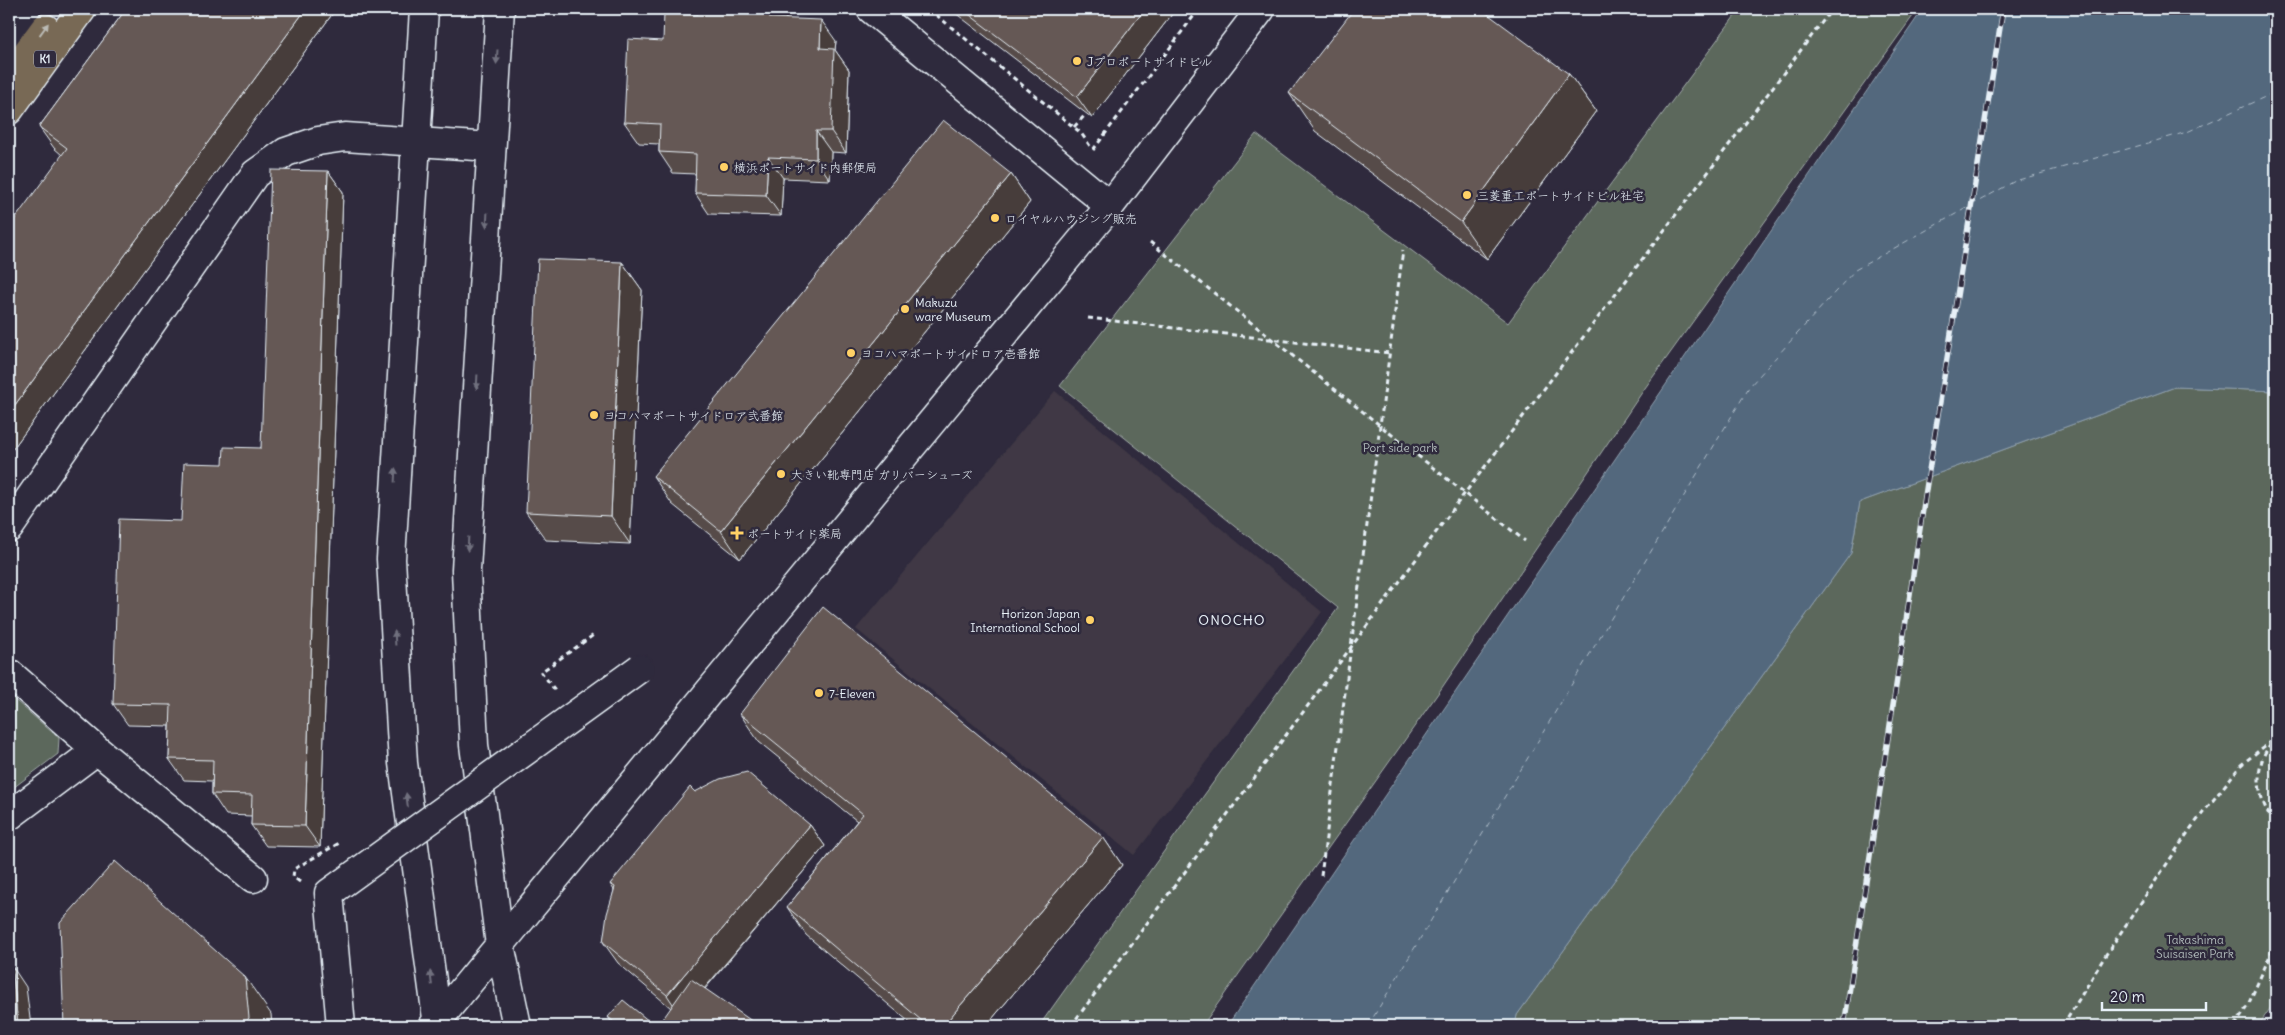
<svg xmlns="http://www.w3.org/2000/svg" width="2285" height="1035" viewBox="0 0 2285 1035" font-family="Delius,'Klee One',sans-serif">
  <style>
    .built { fill: #3f3844 }
    .green { fill: #5c685c; stroke: #a2acaa }
    .water { fill: #52687d; stroke: #8e9fae }
    .lines { fill: none; stroke-linecap: round; stroke-linejoin: round }
    .ferry { stroke: #acbac7; stroke-width: 1; stroke-dasharray: 6 5; stroke-linecap: butt }
    .minor-casing { stroke: #e8f1f8; stroke-width: 31 }
    .tertiary-casing { stroke: #e8f1f8; stroke-width: 31 }
    .motorway-casing { stroke: #e8f1f8; stroke-width: 31 }
    .path { stroke: #e8f1f8; stroke-width: 3; stroke-dasharray: 5 4; stroke-linecap: butt }
    .minor { stroke: #2f2a3d; stroke-width: 28 }
    .tertiary { stroke: #2f2a3d; stroke-width: 28 }
    .motorway { stroke: #786954; stroke-width: 28 }
    .rail-casing { stroke: #e8f1f8; stroke-width: 5.5 }
    .rail { stroke: #2f2a3d; stroke-width: 4; stroke-dasharray: 11; stroke-linecap: butt }
    .pedestrian-bridge-casing { stroke: #e8f1f8; stroke-width: 31; stroke-linecap: butt }
    .pedestrian-bridge { stroke: #2f2a3d; stroke-width: 28 }
    .wall { fill: #574c48; stroke: #e8f1f8 }
    .shaded-wall { fill: #473e3b; stroke: #e8f1f8 }
    .building { fill: #655854; stroke: #e8f1f8 }
    .oneway { fill: #bbbbb6 }
    .oneway2 { fill: #70707e }
    .poi-dot { fill: #ffd166; stroke: #2f2a3d; stroke-width: 2 }
    .labels { text-anchor: middle; dominant-baseline: central; stroke-width: 5; stroke-linejoin: round; paint-order: stroke }
    .shield { fill: #2f2a3d; stroke: #b0b5c0; stroke-width: 1 }
    .shield-label { font-size: 11px; font-weight: bold; fill: #e8f1f8 }
    .poi-label { font-size: 12px; fill: #e8f1f8; stroke: #2f2a3d; text-anchor: start }
    .park-label { font-size: 12px; fill: #b0baba; stroke: #2f2a3d }
    .neighbourhood-label { font-size: 14px; letter-spacing: 1px; fill: #e8f1f8; stroke: #2f2a3d }
  </style>
  <rect width="100%" height="100%" fill="#2f2a3d"/>
  <filter id="ink" filterUnits="userSpaceOnUse"><feTurbulence type="fractalNoise" baseFrequency=".02" numOctaves="2"/><feDisplacementMap in="SourceGraphic" scale="10" xChannelSelector="R" yChannelSelector="G"/><feConvolveMatrix kernelMatrix="1 2 1 2 8 2 1 2 1" color-interpolation-filters="sRGB"/></filter>
  <g filter="url(#ink)">
    <path class="built" d="M1055,391L1322,612L1134,855L856,629Z"/>
    <path class="green" d="M1740,9H1918L1645,388L1441,689L1202,1026H1039L1338,608L1060,386L1256,134L1508,323Z
      M2175,387L2276,391V1000L2258,1026H1515L1517,1015L1851,553L1860,502Z
      M9,695L59,738L58,754L9,791Z"/>
    <path class="water" d="M1923,9H2276V391L2175,387L1860,502L1851,553L1517,1015L1515,1026H1227Z"/>
    <g class="lines">
      <path class="ferry" d="M1368,1026L1749,387L1855,270L2015,181L2187,132L2276,92"/>
      <g class="minor-casing">
        <path id="minor" d="M871,9L1110,206
          M9,528L255,174L286,152L318,141L345,137L491,147
          M9,673L97,750L9,816
          M97,750L253,878"/>
      </g>
      <g class="tertiary-casing">
        <path id="tertiary" d="M424,9L391,559L403,763L438,1026
          M500,9L466,570L474,745L500,945L517,1026
          M9,33L26,9
          M433,1026L1110,206L1261,9"/>
      </g>
      <g class="motorway-casing">
        <path id="motorway" d="M9,77L45,28
          M9,110L82,9"/>
      </g>
      <path class="path" d="M929,9L1081,133L1090,146
        M1074,127L1086,114
        M1093,150L1199,9
        M1150,242L1525,541
        M1088,318L1390,353
        M555,690L541,672L595,634
        M2271,743C2252,770 2257,800 2276,825
        M1321,876L1403,250
        M300,882L293,877L294,869L341,842
        M1071,1026L1465,493L1832,9
        M2063,1026L2105,956L2191,828L2241,765L2276,737
        M2235,1026L2248,1005L2276,942"/>
      <use href="#minor" class="minor"/>
      <use href="#tertiary" class="tertiary"/>
      <use href="#motorway" class="motorway"/>
      <g class="rail-casing">
        <path id="rail" d="M1844,1026L1927,483L2003,9"/>
      </g>
      <use href="#rail" class="rail"/>
      <g class="pedestrian-bridge-casing">
        <path id="pedestrian-bridge" d="M341,1026L329,893L640,668"/>
      </g>
      <use href="#pedestrian-bridge" class="pedestrian-bridge"/>
    </g>
    <path class="wall" d="M126,9H336L9,454L62,155L54,148L39,127Z
      M699,9H786V18L836,41L835,50L849,70L846,153L831,152L830,180L783,178L781,216L709,214L695,193L696,174L673,173L659,152V144L639,143L624,122L663,41L698,14Z
      M950,9H1176L1092,118Z
      M1569,74L1596,111L1487,259L1315,131L1289,93Z
      M328,171L343,192L320,847L266,846L251,825L252,816L226,815L212,794V781L184,780L169,759L170,726L128,725L113,704L181,521L223,464L261,448Z
      M1011,174L1030,202L740,559L672,504L653,476Z
      M622,262L642,290L630,544L546,540L526,512Z
      M740,714L1103,837L1122,865L986,1026H914L806,935L787,907L857,821L759,742Z
      M695,792L810,825L825,846L705,989L671,1008L618,963L603,942L614,890L610,884Z
      M608,1017L655,1026H616L612,1023Z"/>
    <path class="shaded-wall" d="M306,9H336L9,454V413Z
      M770,9H786L785,39L770,18Z
      M1145,9H1176L1092,118L1077,97Z
      M821,20L836,41L835,50L849,70L846,153L831,131L820,48Z
      M1569,74L1596,111L1487,259L1461,222Z
      M816,131L831,152L830,180L816,159Z
      M768,157L783,178L781,216L766,195Z
      M328,171L343,192L320,847L305,826Z
      M1011,174L1030,202L740,559L721,531Z
      M622,262L642,290L630,544L611,516Z
      M810,825L825,846L681,1016L667,995Z
      M1103,837L1122,865L986,1026H943Z
      M12,966L26,987L31,1026H18Z
      M245,977L271,1014L272,1026H242Z"/>
    <path class="building" d="M126,9H306L9,413V227L67,148L39,127Z
      M699,9H770V18L821,20L820,48L834,49L831,131H816V159L768,157L766,195L695,193L696,154L659,152L660,124L624,122L628,39L663,41L664,13L698,14Z
      M962,9H1145L1077,97Z
      M1354,9H1481L1569,74L1461,222L1289,93Z
      M943,120L1011,174L721,531L653,476Z
      M271,170L328,171L305,826L251,825L252,795L212,794L213,760L169,759L171,705L113,704L119,519L181,521L184,463L223,464L224,447L261,448Z
      M538,259L622,262L611,516L526,512Z
      M823,607L1103,837L943,1026H928L787,907L863,814L740,714Z
      M747,772L810,825L667,995L603,942L607,914L615,887L610,884L690,787L695,792L720,779Z
      M115,861L245,977L249,1018L242,1026H64L60,923Z
      M9,966H12L18,1026H9Z
      M691,979L759,1026H658Z
      M623,1000L655,1026H619L608,1017Z"/>
    <defs><path id="oneway-solid" d="M-6-.8H1V-3.2L6.5 0L1 3.2V.8H-6Z" transform="scale(1.25)"/></defs>
    <use class="oneway" href="#oneway-solid" transform="translate(44 29) rotate(-54)"/>
    <g class="oneway2">
      <use href="#oneway-solid" transform="translate(497 57) rotate(94)"/>
      <use href="#oneway-solid" transform="translate(487 220) rotate(93)"/>
      <use href="#oneway-solid" transform="translate(477 382) rotate(93)"/>
      <use href="#oneway-solid" transform="translate(395 475) rotate(-87)"/>
      <use href="#oneway-solid" transform="translate(468 544) rotate(93)"/>
      <use href="#oneway-solid" transform="translate(395 638) rotate(-93)"/>
      <use href="#oneway-solid" transform="translate(407 800) rotate(-97)"/>
      <use href="#oneway-solid" transform="translate(431 978) rotate(-97)"/>
    </g>
  </g>
  <g class="poi-dot">
    <circle cx="1077" cy="61" r="5"/>
    <circle cx="724" cy="167" r="5"/>
    <circle cx="1467" cy="195" r="5"/>
    <circle cx="995" cy="218" r="5"/>
    <circle cx="905" cy="309" r="5"/>
    <circle cx="851" cy="353" r="5"/>
    <circle cx="594" cy="415" r="5"/>
    <circle cx="781" cy="474" r="5"/>
    <path d="M734.5 525.5h5v5h5v5h-5v5h-5v-5h-5v-5h5z"/>
    <circle cx="1090" cy="620" r="5"/>
    <circle cx="819" cy="693" r="5"/>
  </g>
  <g class="labels">
    <rect class="shield" x="34" y="50.5" width="22" height="17" rx="4"/>
    <g class="shield-label">
      <text x="45" y="59">K1</text>
    </g>
    <g class="poi-label">
      <text x="1087" y="61">Jプロポートサイドビル</text>
      <text x="734" y="167">横浜ポートサイド内郵便局</text>
      <text x="1477" y="195">三菱重工ポートサイドビル社宅</text>
      <text x="1005" y="218">ロイヤルハウジング販売</text>
      <text x="915" y="302">Makuzu<tspan x="915" dy="14">ware Museum</tspan></text>
      <text x="861" y="353">ヨコハマポートサイドロア壱番館</text>
      <text x="604" y="415">ヨコハマポートサイドロア弐番館</text>
      <text x="791" y="474">大きい靴専門店 ガリバーシューズ</text>
      <text x="747" y="533">ポートサイド薬局</text>
      <text x="1080" y="613" text-anchor="end">Horizon Japan<tspan x="1080" dy="14">International School</tspan></text>
      <text x="829" y="693">7-Eleven</text>
    </g>
    <g class="park-label">
      <text x="1400" y="447">Port side park</text>
      <text x="2195" y="939">Takashima<tspan x="2195" dy="14">Suisaisen Park</tspan></text>
    </g>
    <g class="neighbourhood-label">
      <text x="1232" y="620">ONOCHO</text>
    </g>
  </g>
  <rect width="2285" height="1035" fill="none" stroke="#2f2a3d" stroke-width="30"/>
  <rect x="15" y="15" width="2255" height="1005" fill="none" stroke="#e8f1f8" stroke-width="2" filter="url(#ink)"/>
  <path d="M2102 1002v8h104v-8" fill="none" stroke="#e8f1f8" stroke-width="2.5"/>
  <text x="2110" y="1002" font-size="15" fill="#e8f1f8" stroke="#2f2a3d" stroke-width="4" paint-order="stroke">20 m</text>
</svg>
